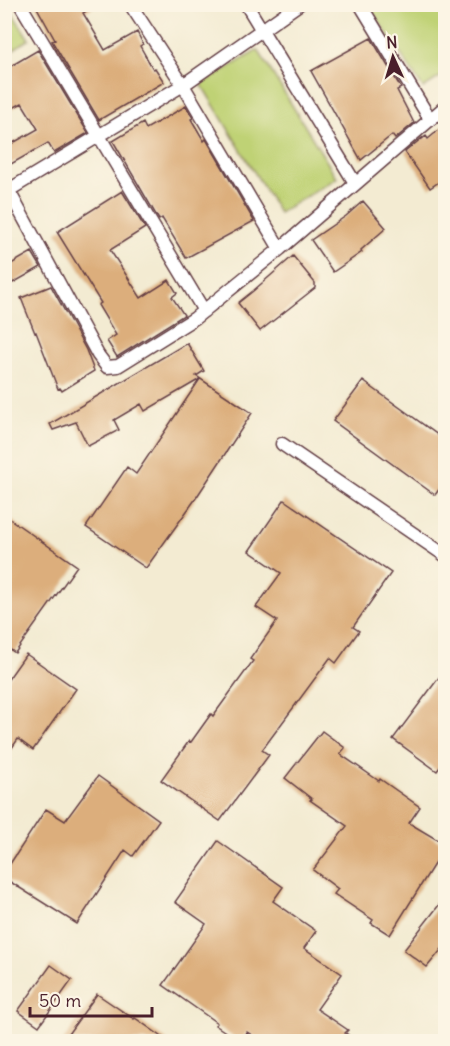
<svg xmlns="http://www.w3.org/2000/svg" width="450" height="1046" viewBox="0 0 450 1046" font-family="Delius,sans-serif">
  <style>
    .green { fill: #bfd275; stroke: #847850; stroke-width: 1.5 }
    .building { fill: #dcae7b }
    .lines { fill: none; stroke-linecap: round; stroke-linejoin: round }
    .street-casing { stroke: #633e44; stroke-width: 15 }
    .street { stroke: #fff; stroke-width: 12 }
  </style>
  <rect width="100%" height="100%" fill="#fcf5e5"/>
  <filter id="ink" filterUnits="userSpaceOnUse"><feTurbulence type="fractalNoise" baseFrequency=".0167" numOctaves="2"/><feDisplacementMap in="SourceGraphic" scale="12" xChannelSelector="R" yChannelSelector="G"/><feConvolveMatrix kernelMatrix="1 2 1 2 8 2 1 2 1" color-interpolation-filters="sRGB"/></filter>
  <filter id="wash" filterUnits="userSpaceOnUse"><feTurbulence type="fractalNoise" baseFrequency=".008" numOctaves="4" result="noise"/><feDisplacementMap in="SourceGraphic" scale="24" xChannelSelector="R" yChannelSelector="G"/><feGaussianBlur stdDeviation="1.35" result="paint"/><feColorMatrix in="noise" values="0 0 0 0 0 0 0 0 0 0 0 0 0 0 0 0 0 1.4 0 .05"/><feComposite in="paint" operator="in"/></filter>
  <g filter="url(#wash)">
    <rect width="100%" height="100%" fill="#f3ebd2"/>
    <path class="green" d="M7,5L29,39L5,55L4,5Z
      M368,5H445V74L423,88Z
      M258,50L337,178L279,213L201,84Z"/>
    <g id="blocks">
      <path class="building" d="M35,4H97L83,13L105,50L137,32L143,44L140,46L153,69L155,68L164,82L99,120L52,41L55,40Z
        M371,38L401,88L397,90L414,123L395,139L392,135L361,160L311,71Z
        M38,50L88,133L54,153L48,143L11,164L4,153V148L38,129L22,103L4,113V70Z
        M186,106L193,118L191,119L204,141L206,139L254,221L186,258L162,218L159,220L113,141L143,123L146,129Z
        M446,124V177L430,188L405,152L422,138V139L426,136L428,139Z
        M122,191L145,228L110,250L141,298L169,280L177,293L172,297L184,315L117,357L107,341L116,335L98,305L101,303L57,232Z
        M363,201L386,228L361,250L362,252L333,272L311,240L346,216Z
        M32,252L41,267L13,283L4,268Z
        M293,256L315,283V288L260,331L238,303L253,291Z
        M51,286L86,350L94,371L62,391L60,388L58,389L36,332L35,333L21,298Z
        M187,343L204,371L196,376L252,413L194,501L146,568L86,527L127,467L136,474L200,379L145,411L141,404L114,420L119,430L88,446L76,422L53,430L50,424Z
        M363,381L446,441V480L435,495L333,421Z
        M284,500L391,573L353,627L359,631L336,663L330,658L262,750L269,755L220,821L161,780L189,741L191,742L211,714L213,716L253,661L250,659L277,621L256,607L281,573L249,551Z
        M4,515L77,566L15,653L4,645Z
        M26,654L76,689L33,750L18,739L4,759V685Z
        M446,668V759L437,771L393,739Z
        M322,731L345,748L340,754L379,781L380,779L420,807L409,823L446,845L390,935L371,923L373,920L334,894L338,889L313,870L347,826L310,800L312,799L285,778Z
        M98,776L159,820L133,856L125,850L77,924L4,878V873L46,809L65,821Z
        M218,841L283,887L273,901L316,931L304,948L342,974L317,1009L348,1030L345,1033L358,1041H261L247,1032L241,1041H239L215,1025L217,1023L163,985L206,924L175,902Z
        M446,896V944L427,967L404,950Z
        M51,965L72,980L39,1026L18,1011Z
        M97,994L134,1019L135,1018L168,1041H63Z"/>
    </g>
  </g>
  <g filter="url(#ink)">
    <use href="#blocks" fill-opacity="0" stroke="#633e44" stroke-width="1.5"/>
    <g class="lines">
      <g class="street-casing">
        <path id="street" d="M20,4L204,311
          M130,4L183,85L280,249
          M246,4L355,183
          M360,4L430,119
          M4,182L98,355L107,367L118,366L195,318L280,249L446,106
          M9,190L183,85L299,4
          M282,444L446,556"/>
      </g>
      <use href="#street" class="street"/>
    </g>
  </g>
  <rect width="450" height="1046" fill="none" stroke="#fcf5e5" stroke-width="24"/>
  <g transform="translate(393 57) rotate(356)" stroke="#fcf5e5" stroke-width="4.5" paint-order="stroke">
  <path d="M0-4.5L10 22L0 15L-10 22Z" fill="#4a1f2b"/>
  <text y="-9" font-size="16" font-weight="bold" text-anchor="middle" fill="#4a1f2b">N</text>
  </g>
  <path d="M30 1007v9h122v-9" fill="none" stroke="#4a1f2b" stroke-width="3"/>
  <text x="39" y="1007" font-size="18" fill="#4a1f2b" stroke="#fcf5e5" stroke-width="4.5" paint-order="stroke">50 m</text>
</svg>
